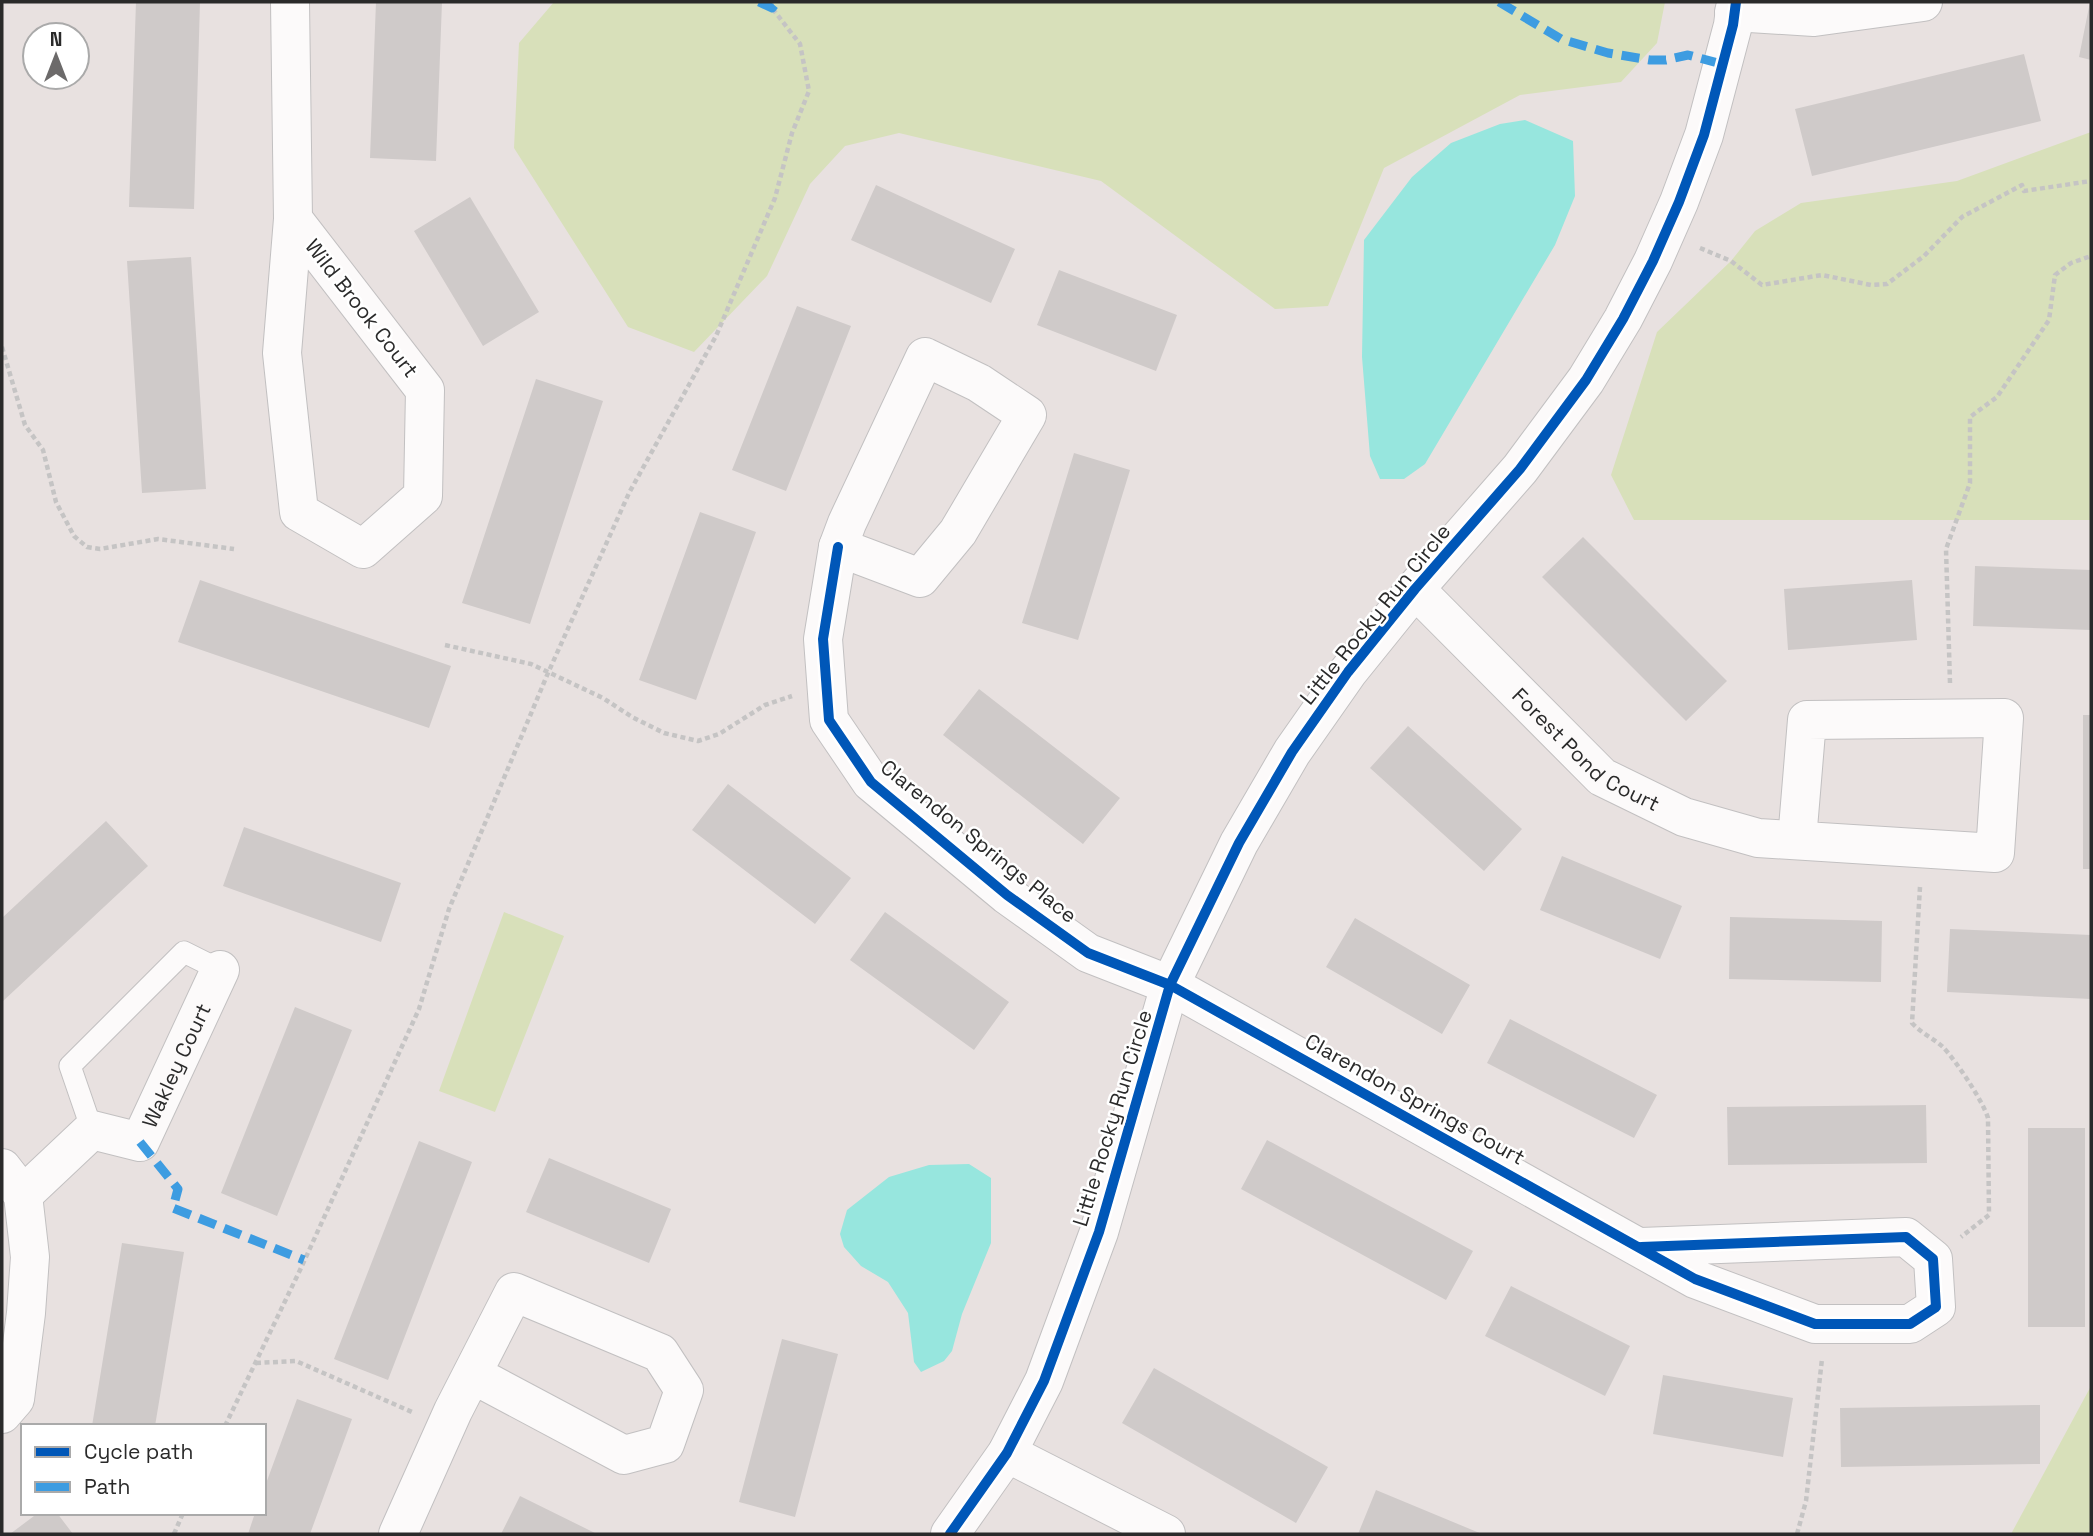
<svg xmlns="http://www.w3.org/2000/svg" width="2093" height="1536" viewBox="0 0 2093 1536" font-family="'Space Grotesk',sans-serif">
  <style>
    .green { fill: #d8e0ba }
    .water { fill: #97e6de }
    .building { fill: #cfcac9 }
    .lines { fill: none; stroke-linecap: round; stroke-linejoin: round }
    .service-casing { stroke: #c2c0c1; stroke-width: 23 }
    .minor-casing { stroke: #c2c0c1; stroke-width: 40 }
    .path { stroke: #c5c4c4; stroke-width: 4.5; stroke-dasharray: 5 3.5; stroke-linecap: butt }
    .service { stroke: #fcfafa; stroke-width: 21 }
    .minor { stroke: #fcfafa; stroke-width: 38 }
    .quiet { stroke: #3d9ce1; stroke-width: 9; stroke-dasharray: 18 9; stroke-linecap: butt }
    .cycleway-casing { stroke: #fff; stroke-width: 15 }
    .cycleway { stroke: #0057b8; stroke-width: 10 }
    .labels { text-anchor: middle; dominant-baseline: central; stroke-width: 5; stroke-linejoin: round; paint-order: stroke }
    .street-label { font-size: 21px; fill: #2a2a2a; stroke: #fff }
  </style>
  <rect width="100%" height="100%" fill="#e8e1e0"/>
  <path class="green" d="M554,2H1665L1657,43L1621,82L1520,95L1384,168L1328,306L1275,309L1101,181L899,133L845,146L810,184L767,276L694,352L628,327L514,148L519,43Z
    M2091,132V520H1634L1611,475L1657,332L1731,261L1755,231L1801,203L1957,181Z
    M504,912L564,936L495,1112L439,1091Z
    M2091,1386V1534H2011Z"/>
  <path class="water" d="M1525,120L1573,141L1575,196L1555,245L1425,464L1404,479H1380L1370,456L1362,357L1364,240L1412,177L1451,143L1500,124Z
    M969,1164L991,1178V1243L962,1314L952,1351L944,1361L921,1372L914,1362L908,1313L888,1282L861,1266L844,1247L840,1234L847,1210L889,1177L929,1165Z"/>
  <path class="building" d="M136,2H200L194,209L129,207Z
    M376,2H442L436,161L370,158Z
    M2090,2H2091V60L2079,57Z
    M2024,54L2041,121L1812,176L1795,109Z
    M876,185L1015,249L991,303L851,240Z
    M470,197L539,312L483,346L414,231Z
    M191,257L206,489L142,493L127,261Z
    M1059,270L1177,315L1156,371L1037,325Z
    M797,306L851,326L786,491L732,470Z
    M536,379L603,401L530,624L462,603Z
    M1074,453L1130,470L1078,640L1022,623Z
    M700,512L756,532L696,700L639,680Z
    M1583,537L1727,681L1686,721L1542,577Z
    M1975,566L2091,570V630L1973,626Z
    M200,580L451,666L429,728L178,642Z
    M1912,580L1917,640L1788,650L1784,589Z
    M979,689L1120,798L1083,844L943,735Z
    M2083,715H2091V869H2083Z
    M1408,726L1522,829L1484,871L1370,768Z
    M728,784L851,878L815,924L692,830Z
    M106,821L148,866L2,1002V918Z
    M244,827L401,883L381,942L223,886Z
    M1562,856L1682,906L1660,959L1540,910Z
    M885,912L1009,1002L974,1050L850,960Z
    M1730,917L1882,921L1881,982L1729,979Z
    M1355,918L1470,985L1442,1034L1326,967Z
    M1950,929L2091,935V999L1947,992Z
    M295,1007L352,1030L277,1216L221,1193Z
    M1510,1019L1657,1095L1634,1138L1487,1063Z
    M1926,1105L1927,1163L1728,1165L1727,1107Z
    M2028,1128H2085V1327H2028Z
    M1267,1140L1473,1251L1446,1300L1241,1189Z
    M419,1141L472,1162L388,1380L334,1359Z
    M549,1158L671,1209L649,1263L526,1212Z
    M122,1243L184,1252L155,1426H92Z
    M1511,1286L1630,1346L1605,1396L1485,1336Z
    M782,1339L838,1354L795,1517L739,1502Z
    M1154,1368L1328,1467L1296,1523L1122,1423Z
    M1663,1375L1793,1398L1783,1457L1653,1434Z
    M297,1399L352,1419L310,1534H248L255,1513H264V1489Z
    M2040,1405V1464L1841,1467L1840,1408Z
    M1376,1490L1482,1534H1358Z
    M520,1496L597,1534H501Z
    M38,1513H57L73,1534H10Z"/>
  <g class="lines">
    <g class="service-casing">
      <path id="service" d="M92,1130L70,1066L184,952L220,970"/>
    </g>
    <g class="minor-casing">
      <g id="minor">
        <path d="M290,2L293,219"/>
        <path d="M1734,12L1814,17L1923,2"/>
        <path d="M293,219L425,390L423,496L363,549L299,512L282,353Z"/>
        <path d="M925,357L979,383L1027,415L958,532L920,578L838,547L847,523Z"/>
        <path d="M838,547L823,639L829,720L871,782L1007,895L1088,953L1170,985L1695,1279L1815,1324H1910L1936,1307L1933,1259L1906,1237L1641,1247"/>
        <path id="s1" d="M1415,589L1602,777L1684,817L1758,838L1995,853L2004,718L1807,720L1797,840"/>
        <path d="M2,1168L23,1195L30,1257L26,1313L15,1399L2,1414"/>
        <path id="s2" d="M23,1195L92,1130L140,1142L220,970"/>
        <path d="M1007,1453L1166,1534"/>
        <path d="M398,1534L453,1411L514,1292L660,1353L684,1390L665,1444L624,1455L472,1374"/>
        <path d="M950,1534L1007,1453L1044,1381L1099,1232L1170,985L1239,843L1292,752L1348,672L1415,589L1520,469L1586,380L1623,319L1653,261L1679,202L1704,135L1733,25L1736,2"/>
      </g>
    </g>
    <path class="path" d="M1700,248L1731,261L1762,285L1822,275L1871,285L1887,284L1924,256L1962,217L2022,185L2024,191L2091,181
      M2,347L25,425L43,450L56,502L74,536L87,547L100,549L158,539L234,549
      M445,645L531,664L603,698L632,717L664,733L698,741L719,734L765,705L792,696
      M1950,683L1946,549L1970,483V417L1997,397L2049,320L2055,275L2071,263L2091,256
      M1920,887L1912,1023C1921,1033 1933,1038 1943,1047C1956,1061 1983,1101 1988,1118L1989,1215L1961,1237
      M256,1363L296,1361L412,1412
      M225,1426L301,1268L419,1009L449,909L548,673L629,493L716,336L775,198L792,133L809,91L800,44L772,8
      M174,1534L183,1513
      M1797,1534L1806,1501L1822,1359"/>
    <use href="#service" class="service"/>
    <use href="#minor" class="minor"/>
    <path class="quiet" d="M759,2L772,8L777,2
      M1499,2L1561,39L1608,53L1650,60H1666L1688,55L1722,64
      M140,1142L178,1189L173,1208L304,1260"/>
    <g class="cycleway-casing">
      <path id="cycleway" d="M838,547L823,639L829,720L871,782L1007,895L1088,953L1170,985L1695,1279L1815,1324H1910L1936,1307L1933,1259L1906,1237L1641,1247
        M950,1534L1007,1453L1044,1381L1099,1232L1170,985L1239,843L1292,752L1348,672L1415,589L1520,469L1586,380L1623,319L1653,261L1679,202L1704,135L1733,25L1736,2"/>
    </g>
    <use href="#cycleway" class="cycleway"/>
  </g>
  <g class="labels">
    <g class="street-label">
      <text transform="translate(362 308) rotate(52)">Wild Brook Court</text>
      <text transform="translate(1375 614) rotate(-51)">Little Rocky Run Circle</text>
      <text stroke="none"><textPath href="#s1" startOffset="236">Forest Pond Court</textPath></text>
      <text transform="translate(979 841) rotate(39)">Clarendon Springs Place</text>
      <text stroke="none"><textPath href="#s2" startOffset="229">Wakley Court</textPath></text>
      <text transform="translate(1415 1099) rotate(29)">Clarendon Springs Court</text>
      <text transform="translate(1112 1118) rotate(-73)">Little Rocky Run Circle</text>
    </g>
  </g>
  <rect width="2093" height="1536" fill="none" stroke="#2a2a2a" stroke-width="7"/>
  <rect x="21" y="1424" width="245" height="91" fill="#ffffff" stroke="#aaaaaa" stroke-width="2"/>
  <rect x="35" y="1447" width="35" height="10" fill="#0057b8" stroke="#aaaaaa" stroke-width="2"/>
  <text x="84" y="1459" font-size="21" fill="#2a2a2a">Cycle path</text>
  <rect x="35" y="1482" width="35" height="10" fill="#3d9ce1" stroke="#aaaaaa" stroke-width="2"/>
  <text x="84" y="1494" font-size="21" fill="#2a2a2a">Path</text>
  <g transform="translate(56 56)"><circle r="33" fill="#ffffff" stroke="#aaaaaa" stroke-width="2"/>
  <path d="M0-5L12 26L0 18L-12 26Z" fill="#6c6a6a"/>
  <text y="-10" font-size="19" font-weight="bold" text-anchor="middle" fill="#2a2a2a">N</text>
  </g>
</svg>
